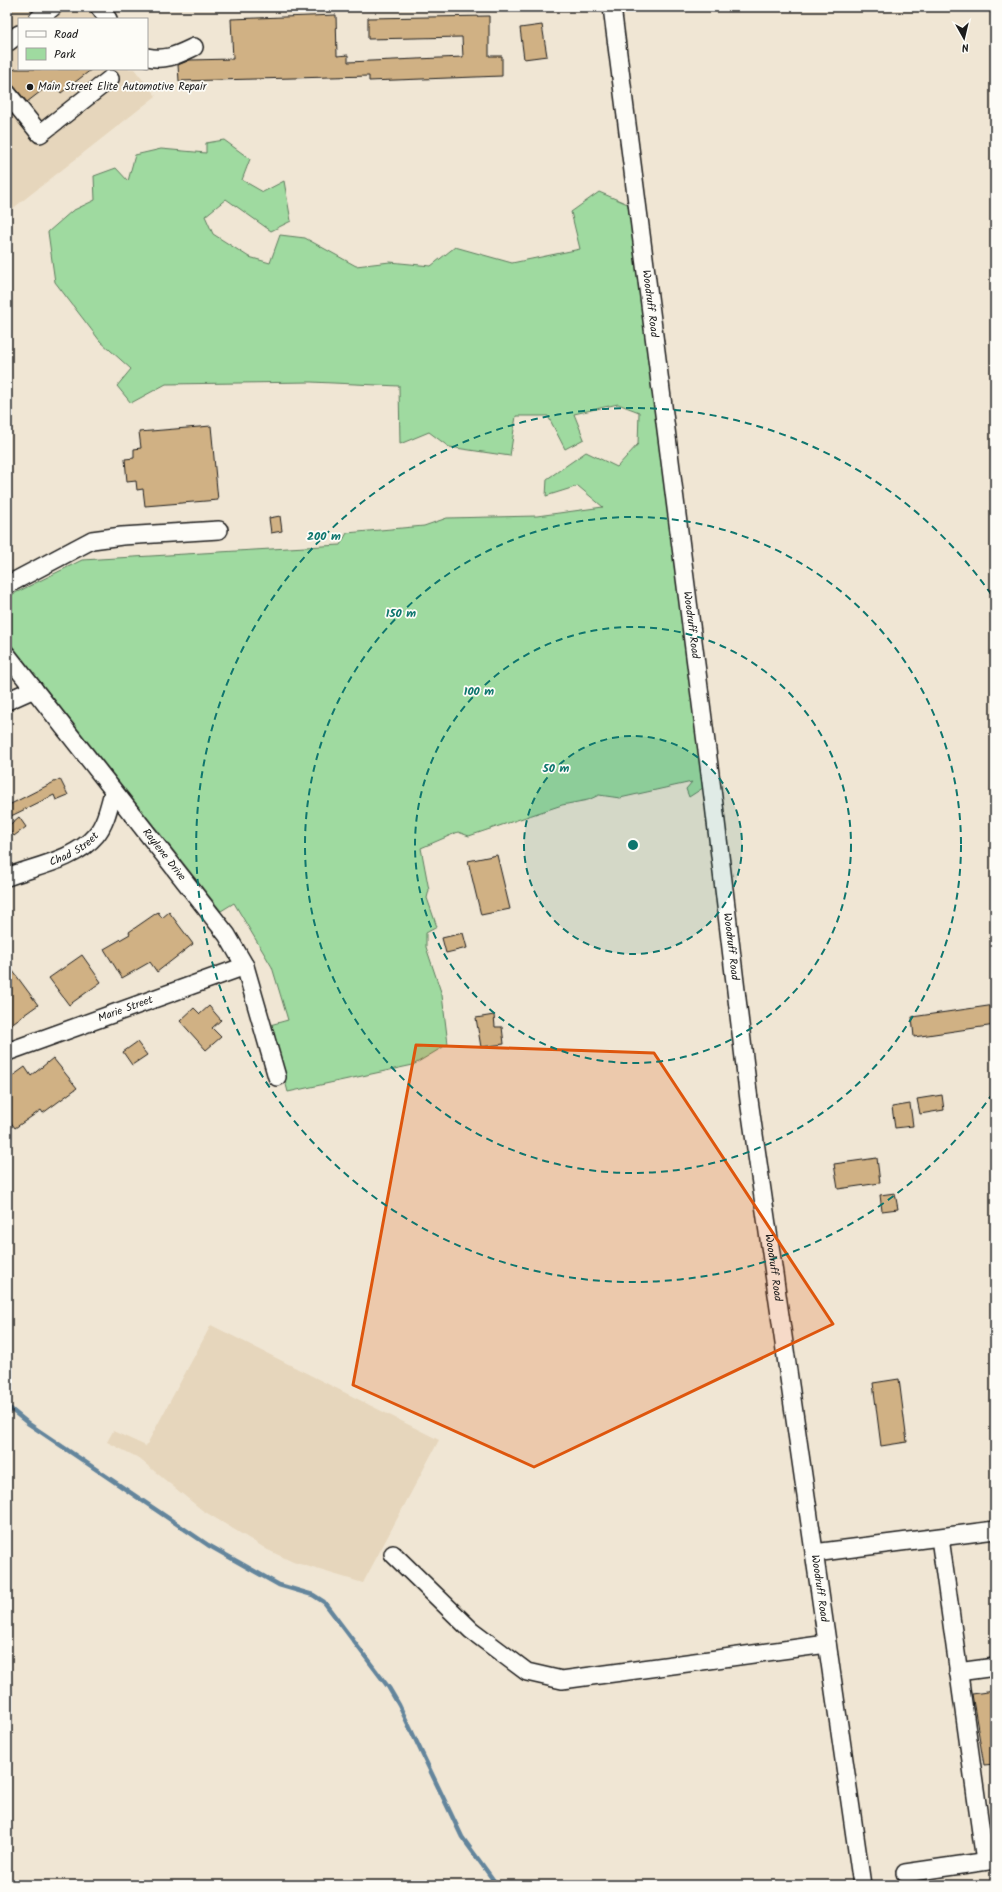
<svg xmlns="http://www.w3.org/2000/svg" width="1002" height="1892" viewBox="0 0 1002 1892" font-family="Kalam,sans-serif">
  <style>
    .built { fill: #e6d6bc }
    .green { fill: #9fdaa0; stroke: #5e7b5e }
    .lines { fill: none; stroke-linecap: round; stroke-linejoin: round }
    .stream { stroke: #63859c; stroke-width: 4.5 }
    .building { fill: #d0b184; stroke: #1c1c1c }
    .minor-casing { stroke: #1c1c1c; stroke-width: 20 }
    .minor { stroke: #fdfcf7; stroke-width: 17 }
    .marked { fill: #de560d; fill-opacity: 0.2; stroke: #de560d; stroke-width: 3; stroke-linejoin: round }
    .ring { fill: none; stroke: #0f766e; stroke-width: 2; stroke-dasharray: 7 5 }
    .poi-dot { fill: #1c1c1c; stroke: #fdfcf7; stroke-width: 1.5 }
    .labels { text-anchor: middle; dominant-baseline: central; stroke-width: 3.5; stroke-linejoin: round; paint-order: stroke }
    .poi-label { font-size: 11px; fill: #1c1c1c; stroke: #fdfcf7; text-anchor: start }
    .street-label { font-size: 11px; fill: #1c1c1c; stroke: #fdfcf7 }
    .centre { fill: #0f766e; stroke: #fdfcf7; stroke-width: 2 }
    .ring-label { font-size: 12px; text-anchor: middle; font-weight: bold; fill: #0f766e; stroke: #fdfcf7; stroke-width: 3.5; stroke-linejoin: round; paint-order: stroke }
  </style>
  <rect width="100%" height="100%" fill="#f0e6d4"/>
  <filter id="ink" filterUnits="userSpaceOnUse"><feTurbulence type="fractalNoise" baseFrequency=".025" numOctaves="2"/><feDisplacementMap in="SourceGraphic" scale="8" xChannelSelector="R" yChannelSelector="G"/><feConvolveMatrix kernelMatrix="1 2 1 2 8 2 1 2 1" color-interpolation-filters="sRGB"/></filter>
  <g filter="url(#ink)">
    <path class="built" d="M7,7H85L95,19H19V69H134L156,96L7,213Z
      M211,1325L439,1440L363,1583L293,1562L268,1550L202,1510L137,1457L107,1442L113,1431L146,1446Z"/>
    <path class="green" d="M224,140L250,159L242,180L263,192L284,181L291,221L271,231L226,199L205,216L213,234L249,257L270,263L280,235L305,238L356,266L390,262L431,266L455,247L512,263L580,249L571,212L599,192L630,205L706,786L689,797L686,789L692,782L620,798L599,795L588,800L562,805L469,836L458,832L421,848L429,890L427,898L437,927L426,933V947L442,995L448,1044L413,1065L288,1092L270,1025L288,1020L272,967L234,903L221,911L7,639V597L82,560L340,545L347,533L424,526L447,518L537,516L603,507L578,486L546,496L547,479L586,452L617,467L638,444L639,412L618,404L574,414L584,439L565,449L548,416H516L510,456L449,447L429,432L400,444L399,386L311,382L166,384L131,403L117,386L131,369L100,341L55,282L48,232L72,211L95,200L94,176L116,168L128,181L135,155L161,149L206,153V143Z"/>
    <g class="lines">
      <path class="stream" d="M7,1406L29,1424L208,1545L279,1585L313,1595L324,1602L389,1688L399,1705L462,1837L497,1885"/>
    </g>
    <path class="building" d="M336,15L337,56L348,55V62L463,57L462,37L368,39V18L489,16V56H502V76L369,81V76L179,81L178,65L190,60L233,59L231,19Z
      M542,25L547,56L524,59L520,28Z
      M15,69H92L61,93L53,82L27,102L7,78V75Z
      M211,426L218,500L145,506L143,489L137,490L136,481L127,482L125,459L134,458V449L141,448L139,432Z
      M280,516L282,531L271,533L269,518Z
      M60,779L68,795L56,800L54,795L7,818V806Z
      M19,817L26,827L14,836L7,827Z
      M497,855L510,909L481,915L468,861Z
      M158,912L162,918L169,912L193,944L157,972L150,962L122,978L104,949L130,934L129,932Z
      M463,933L467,948L446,953L442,938Z
      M82,955L101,982L69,1005L49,978Z
      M7,963L38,1005L7,1027Z
      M995,1005V1025L914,1037L912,1017Z
      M209,1006L221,1020L212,1028L221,1037L206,1050L180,1021L194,1008L200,1014Z
      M494,1015L495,1027H502L504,1044L481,1047L476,1018Z
      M137,1042L147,1055L132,1065L123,1052Z
      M53,1058L77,1088L43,1113L41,1110L15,1128L7,1117V1080L25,1067L31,1076Z
      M942,1095L944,1110L920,1114L917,1099Z
      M910,1104L913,1126L895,1128L892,1107Z
      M877,1158L880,1183L838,1189L834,1164Z
      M895,1193L898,1209L882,1211L880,1195Z
      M899,1379L907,1442L881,1446L873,1383Z
      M995,1691V1764L984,1765L972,1694Z"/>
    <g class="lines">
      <g class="minor-casing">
        <g id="minor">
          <path d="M99,7L108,19"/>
          <path id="s1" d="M612,7L714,805L749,1100L862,1885"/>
          <path d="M38,19L53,7"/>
          <path d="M7,43L19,34"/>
          <path d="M147,57C166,61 177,55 194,47"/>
          <path d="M7,93L40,134L110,79"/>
          <path d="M7,585L92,540L122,536L219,530"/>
          <path id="s2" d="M7,655L227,935L245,966L277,1077"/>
          <path d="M7,701L34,689"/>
          <path id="s3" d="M7,877C36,866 75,860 96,835C106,823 109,806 113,792"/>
          <path id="s4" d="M7,1052L245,966"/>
          <path d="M940,1538L985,1861"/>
          <path d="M814,1553L995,1530"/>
          <path d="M393,1554L471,1630L527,1672L562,1680L827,1644"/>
          <path d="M958,1672L995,1667"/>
          <path d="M905,1873L995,1860"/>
        </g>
      </g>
      <use href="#minor" class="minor"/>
    </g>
  </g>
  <path class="marked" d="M416,1045L654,1053L833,1324L534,1467L353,1385Z"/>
  <circle cx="633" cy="845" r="109" fill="#0f766e" fill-opacity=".12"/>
  <g class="ring">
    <circle cx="633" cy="845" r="109"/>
    <circle cx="633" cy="845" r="218"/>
    <circle cx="633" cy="845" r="328"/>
    <path d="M993 1093A437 437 0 1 1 993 597"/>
  </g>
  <circle class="poi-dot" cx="30" cy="87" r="4"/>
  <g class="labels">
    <g class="poi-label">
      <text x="38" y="87">Main Street Elite Automotive Repair</text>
    </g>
    <g class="street-label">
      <text stroke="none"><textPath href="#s1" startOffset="299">Woodruff Road</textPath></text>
      <text stroke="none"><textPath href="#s1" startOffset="623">Woodruff Road</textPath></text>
      <text stroke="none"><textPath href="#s3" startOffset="73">Chad Street</textPath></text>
      <text stroke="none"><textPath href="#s2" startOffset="254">Raylene Drive</textPath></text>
      <text stroke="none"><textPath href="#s1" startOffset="947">Woodruff Road</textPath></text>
      <text stroke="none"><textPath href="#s4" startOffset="126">Marie Street</textPath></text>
      <text stroke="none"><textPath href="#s1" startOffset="1271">Woodruff Road</textPath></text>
      <text stroke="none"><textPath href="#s1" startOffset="1595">Woodruff Road</textPath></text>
    </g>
  </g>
  <circle cx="633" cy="845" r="6" class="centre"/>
  <g class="ring-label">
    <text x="324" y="540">200 m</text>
    <text x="401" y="617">150 m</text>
    <text x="479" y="695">100 m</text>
    <text x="556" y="772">50 m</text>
  </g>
  <rect width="1002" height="1892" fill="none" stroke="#fdfcf7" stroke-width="24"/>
  <rect x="12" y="12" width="978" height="1868" fill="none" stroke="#1c1c1c" stroke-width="1.5" filter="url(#ink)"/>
  <rect x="18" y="18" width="130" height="52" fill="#fdfcf7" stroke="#a3a29f"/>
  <rect x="26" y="31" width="20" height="6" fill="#fdfcf7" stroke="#a3a29f"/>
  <text x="54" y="38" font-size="12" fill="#1c1c1c">Road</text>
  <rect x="26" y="48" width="20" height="12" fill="#9fdaa0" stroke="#a3a29f"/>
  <text x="54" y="58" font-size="12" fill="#1c1c1c">Park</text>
  <g transform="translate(964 38) rotate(172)" stroke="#fdfcf7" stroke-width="3" paint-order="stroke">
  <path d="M0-3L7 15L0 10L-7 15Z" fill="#1c1c1c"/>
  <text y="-6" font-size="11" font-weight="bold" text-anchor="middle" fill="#1c1c1c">N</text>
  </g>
</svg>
